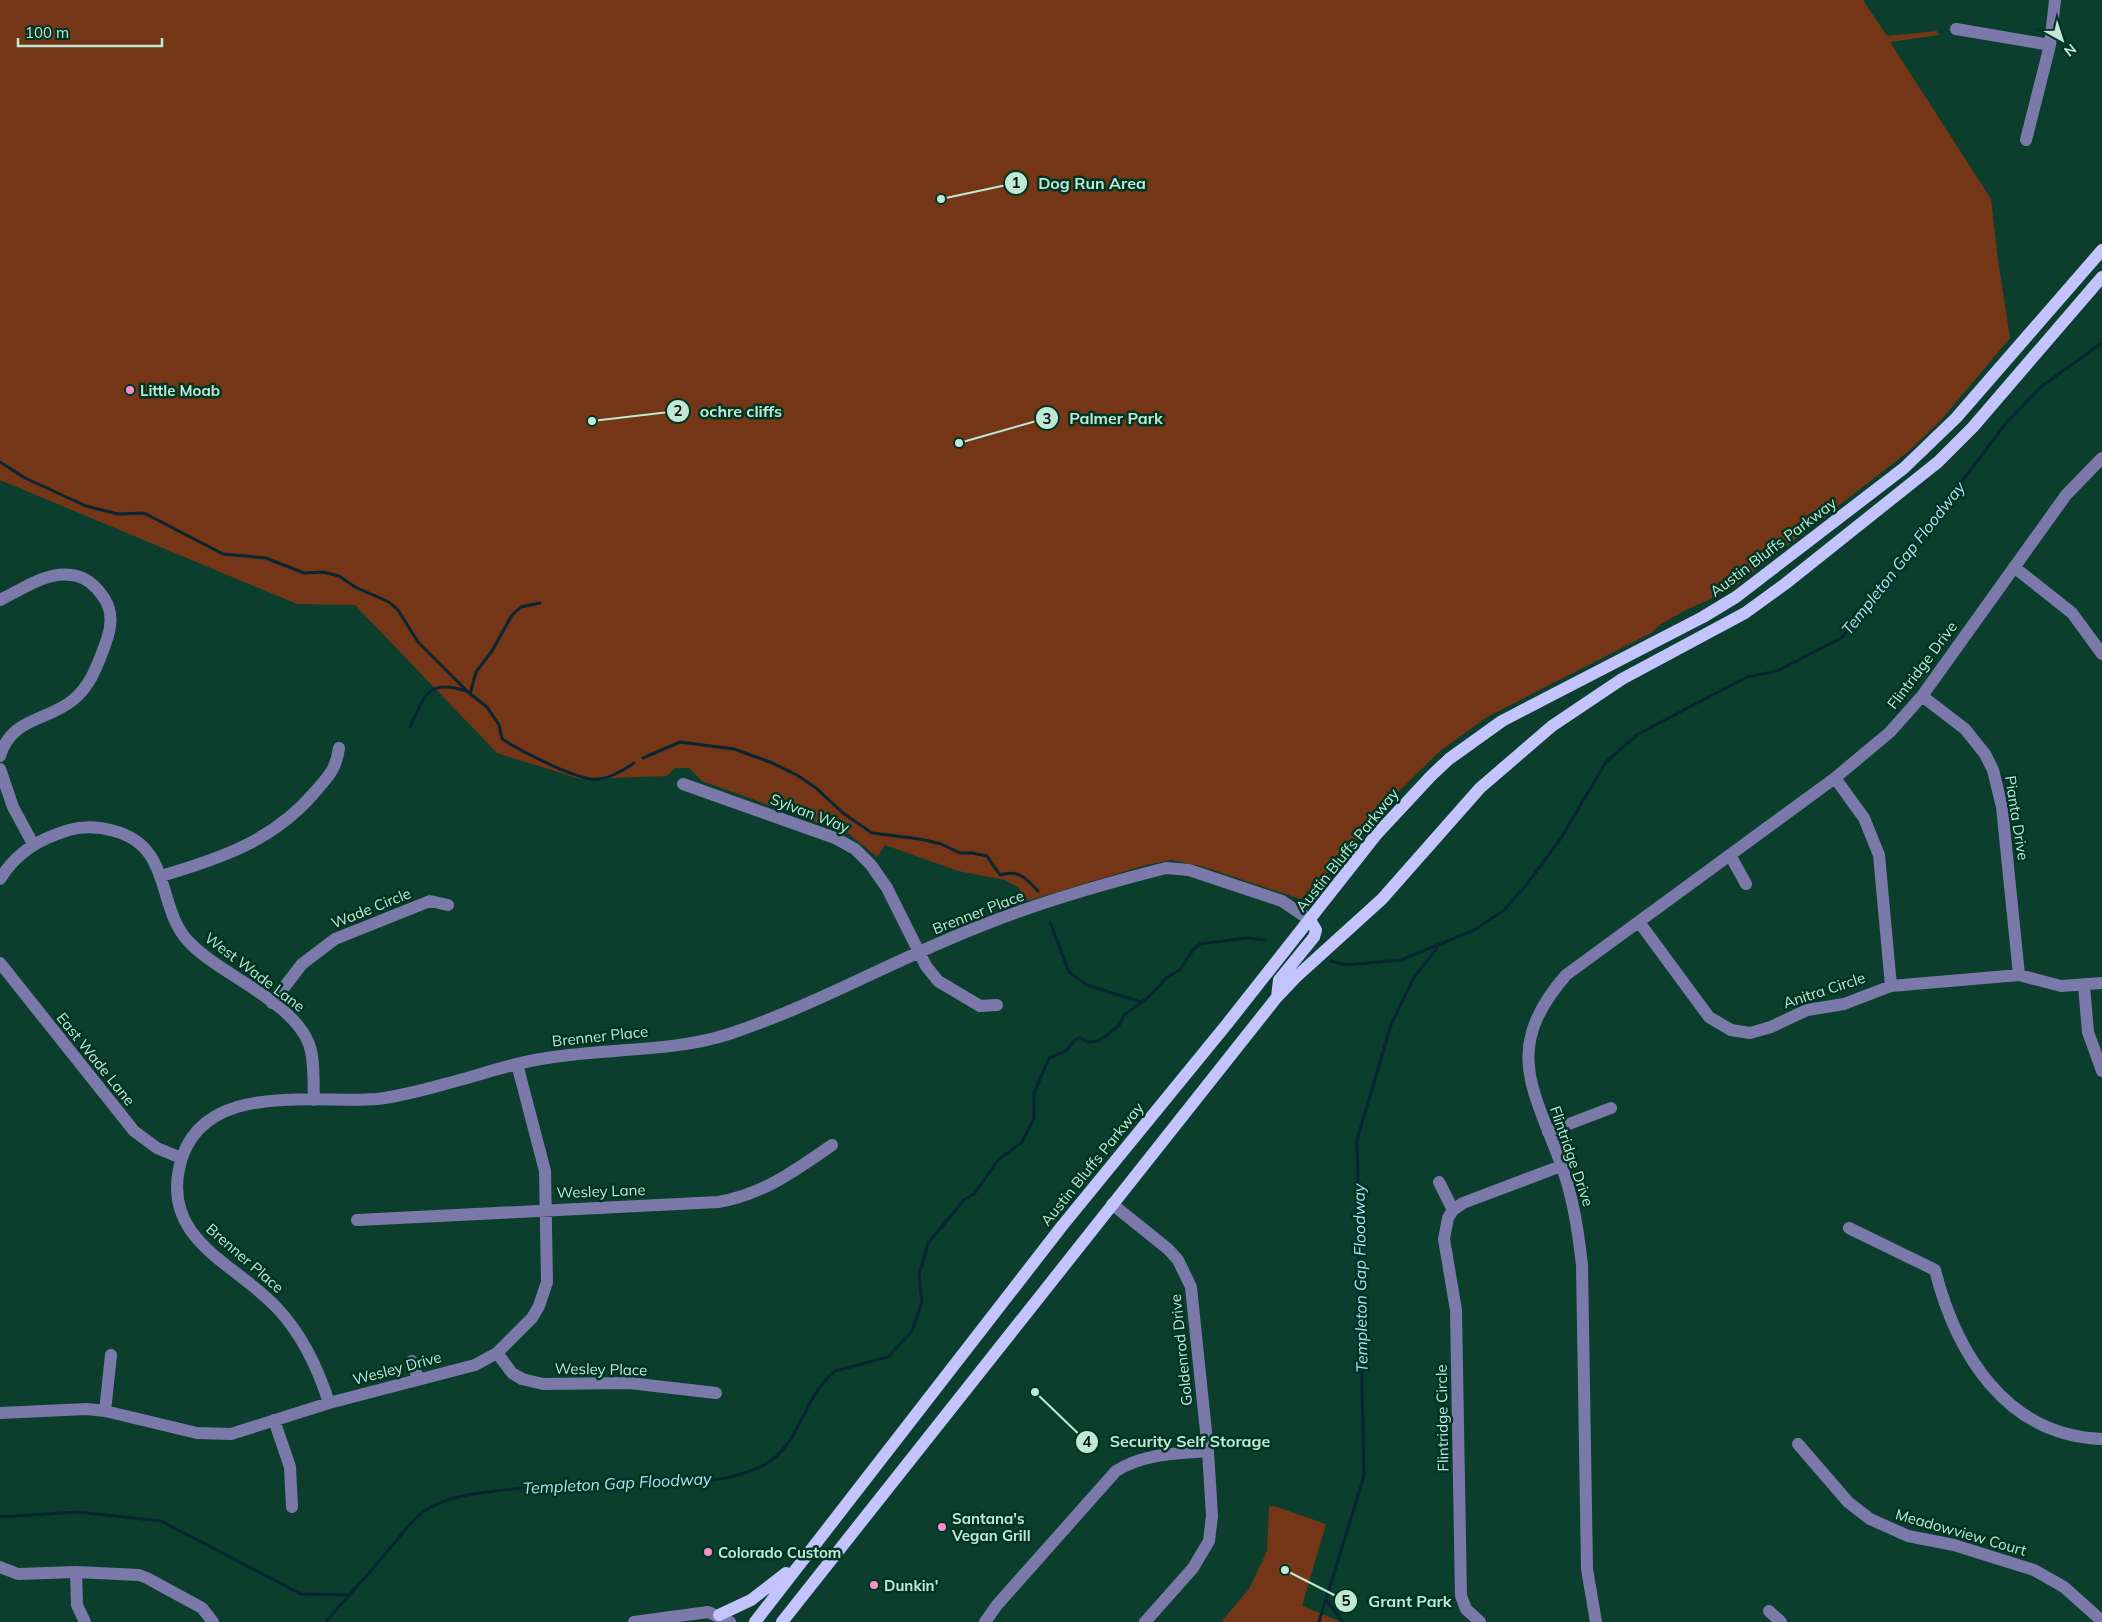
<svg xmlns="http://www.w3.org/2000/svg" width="2102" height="1622" viewBox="0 0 2102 1622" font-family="Mulish,sans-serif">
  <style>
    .green { fill: #753617 }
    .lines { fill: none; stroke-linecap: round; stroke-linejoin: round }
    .stream { stroke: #072631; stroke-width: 3 }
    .minor { stroke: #7b79aa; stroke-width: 12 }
    .major { stroke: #c3c3fe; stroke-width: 12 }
    .poi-dot { fill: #f890cc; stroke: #003423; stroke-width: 2 }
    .labels { text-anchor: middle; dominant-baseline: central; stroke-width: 5; stroke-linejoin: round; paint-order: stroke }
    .poi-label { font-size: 15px; font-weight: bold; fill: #bfe9d5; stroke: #003423; text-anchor: start }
    .street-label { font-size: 15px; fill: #bfe9d5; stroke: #003423 }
    .water-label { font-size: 16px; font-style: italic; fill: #b3e0f2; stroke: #003423 }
    .leader { fill: none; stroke: #bfe9d5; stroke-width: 2 }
    .callout-dot { fill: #bfe9d5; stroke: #003423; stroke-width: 2 }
    .mark-label { font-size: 15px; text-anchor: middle; font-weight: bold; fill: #111 }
    .callout-label { font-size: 16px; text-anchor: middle; font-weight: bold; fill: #bfe9d5; stroke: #003423; stroke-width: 5; stroke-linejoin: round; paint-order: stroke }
  </style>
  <rect width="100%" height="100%" fill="#0c3e2d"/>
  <path class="green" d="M0,0H1863L1887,36L1937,31L1939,35L1890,42L1991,199L1998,260L2010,338L1941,420L1909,451L1730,590L1686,610L1661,624L1651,633L1487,717L1440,751L1396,794L1307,897L1300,899L1204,867L1172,860L1146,865L1027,901L1018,887L1005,880L958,871L885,845L877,857L849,834L702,781L689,768H675L667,776L580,779L497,753L355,605L297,604L0,480Z
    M1274,1506L1326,1524L1302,1606L1341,1622H1221L1249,1589L1267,1551L1269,1507Z"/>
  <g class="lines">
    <path class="stream" d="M0,462L25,478L86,506L118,514L144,513L223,554L266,558L304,573L323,572L339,576L355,587L389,602L398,610L418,642L468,692L487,707L499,725L502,739C523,752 567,775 591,779C606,781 622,771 634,763
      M470,694L476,672L492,651L512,615L521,607L540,603
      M410,727C425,696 427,678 466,691
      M643,758L680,742L734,749L770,762L797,775L816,788L843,813L872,833L920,839L941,844L960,853H972L987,856L1000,875C1018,869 1026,878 1038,891
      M1050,922L1069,972L1087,985L1141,1002
      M1331,961L1346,965L1401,960L1474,930L1503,911L1527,884L1561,838L1606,762L1638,734L1747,677L1777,671L1843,637L1861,607L1880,589L2007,422L2042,386L2102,343
      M0,1517L78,1512L161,1521L301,1594L348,1595
      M1326,1600L1343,1622
      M326,1622C348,1596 371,1571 393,1545C403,1533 410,1521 423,1512C445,1497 469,1494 495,1491C539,1485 582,1484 627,1484C672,1483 722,1486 764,1465C801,1445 803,1396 835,1371L888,1357L912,1331L922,1302L919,1275L928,1243L965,1199L975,1193L998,1160L1022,1142L1034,1118V1093L1049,1058L1066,1051L1075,1040L1080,1038L1088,1042L1098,1041L1109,1034L1120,1024L1124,1015L1149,997L1167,977L1180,970L1193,950L1200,944L1246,938L1266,940
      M1319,1622L1364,1476L1357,1140L1391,1025L1413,979L1437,948"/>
    <path class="minor" d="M1956,29L2050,45
      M2026,140L2050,45L2055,0
      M2014,567L2072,613L2102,654
      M0,600C21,590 47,571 71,575C86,576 96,586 104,598C114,613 111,629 105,645C97,666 91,685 73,700C46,722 12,717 0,756
      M1922,696L1965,729L1985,754L1993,770L2002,807L2019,975
      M0,769L13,807L33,844
      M1835,778L1864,818L1879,855L1891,986
      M683,784L835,838L855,849L871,865L887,888L926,966L938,981L980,1006L997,1005
      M1730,855L1746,884
      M161,876C219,859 273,841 314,793C328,777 336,770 339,748
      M0,879C17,852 39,839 69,830C84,826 100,827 114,831C173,846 156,908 189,942C221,976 292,1000 309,1044C315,1061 313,1082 314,1100
      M1639,922L1709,1017L1731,1030L1750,1033L1771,1027L1807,1010L1844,1004L1891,986L2019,975L2061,986L2102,983
      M0,963L134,1131L157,1148L181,1158
      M2084,986L2088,1032L2102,1071
      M272,1003L302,964L335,939L430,901L448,905
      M1548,1132L1611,1108
      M1439,1182L1453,1210
      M1112,1204L1168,1249L1178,1260L1191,1287L1208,1451L1212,1516L1209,1541L1193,1568L1145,1622
      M357,1220L718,1202C762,1195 796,1170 832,1145
      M1849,1228L1935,1270C1956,1353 2006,1436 2102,1439
      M497,1353L512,1373L522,1379L543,1384L629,1383L716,1393
      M412,1361L418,1379
      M329,1403C318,1368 303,1336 278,1309C237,1264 164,1242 179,1169C197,1079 311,1104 377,1099C404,1096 430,1088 456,1081C482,1074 508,1065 535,1060C599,1047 667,1054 729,1034C820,1004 902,955 991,922C1047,900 1107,883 1166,868L1189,870L1282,901L1310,920
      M105,1411L111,1355
      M0,1413L87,1409L105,1411L197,1433L231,1434L329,1403L475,1365L497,1353L532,1318L539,1306L547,1282L545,1171L517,1064
      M274,1420L290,1467L292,1507
      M1798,1444L1848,1502L1870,1519L1908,1536L1954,1545L2034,1570L2064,1587L2102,1621
      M0,1567L18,1574L76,1572
      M1769,1611L1781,1622
      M85,1622L77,1605L76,1572L139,1575L147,1578L202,1608L213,1622
      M634,1622L708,1612L730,1622
      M985,1622L997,1605L1116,1471C1144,1453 1176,1454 1208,1451
      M1480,1622L1466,1609L1461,1596L1456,1310L1444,1239L1448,1218L1453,1210L1463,1203L1561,1166
      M1596,1622L1587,1569L1582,1265C1578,1230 1573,1197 1561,1164C1532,1086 1503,1048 1566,975L1835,778L1890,732L1922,696L2066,495L2102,458"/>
    <path class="major" d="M1277,997L1279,980L1314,937L1316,930L1310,920
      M719,1615L751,1600L786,1573
      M755,1622L1062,1226L1227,1024L1376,835L1431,776L1449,759L1502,721L1703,617L1736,597L1904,468L1956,418L2102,250
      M782,1622L1277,997L1296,977L1382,899L1480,788L1552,726L1622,679L1745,613L1785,584L1938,462L1973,427L2102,277"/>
  </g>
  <g class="poi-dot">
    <circle cx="130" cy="390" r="5"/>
    <circle cx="942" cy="1527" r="5"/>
    <circle cx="708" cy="1552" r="5"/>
    <circle cx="874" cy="1585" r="5"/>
  </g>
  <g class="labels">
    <g class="poi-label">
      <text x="140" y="390">Little Moab</text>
      <text x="952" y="1518">Santana's<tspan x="952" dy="17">Vegan Grill</tspan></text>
      <text x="718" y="1552">Colorado Custom</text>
      <text x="884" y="1585">Dunkin'</text>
    </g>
    <g class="street-label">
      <text transform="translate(1773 547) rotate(-37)">Austin Bluffs Parkway</text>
      <text transform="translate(1922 665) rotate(-53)">Flintridge Drive</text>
      <text transform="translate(810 813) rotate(21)">Sylvan Way</text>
      <text transform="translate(2017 818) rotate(81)">Pianta Drive</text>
      <text transform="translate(1347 850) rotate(-51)">Austin Bluffs Parkway</text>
      <text transform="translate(371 908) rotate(-22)">Wade Circle</text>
      <text transform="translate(978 912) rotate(-21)">Brenner Place</text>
      <text transform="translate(255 972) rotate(37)">West Wade Lane</text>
      <text transform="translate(1824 990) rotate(-18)">Anitra Circle</text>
      <text transform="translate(600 1036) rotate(-6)">Brenner Place</text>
      <text transform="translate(96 1059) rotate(51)">East Wade Lane</text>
      <text transform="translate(1572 1156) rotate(71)">Flintridge Drive</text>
      <text transform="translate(1092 1164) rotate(-51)">Austin Bluffs Parkway</text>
      <text transform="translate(601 1191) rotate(-2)">Wesley Lane</text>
      <text transform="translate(245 1258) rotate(41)">Brenner Place</text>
      <text transform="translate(1181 1350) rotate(-96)">Goldenrod Drive</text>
      <text transform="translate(397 1368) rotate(-15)">Wesley Drive</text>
      <text transform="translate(601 1369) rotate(1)">Wesley Place</text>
      <text transform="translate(1442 1418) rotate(-91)">Flintridge Circle</text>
      <text transform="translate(1961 1532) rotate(16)">Meadowview Court</text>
    </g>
    <g class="water-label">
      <text transform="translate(1903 558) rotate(-52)">Templeton Gap Floodway</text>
      <text transform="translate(1360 1278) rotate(-91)">Templeton Gap Floodway</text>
      <text transform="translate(617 1483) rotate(-3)">Templeton Gap Floodway</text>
    </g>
  </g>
  <path class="leader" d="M941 199L1016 183M592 421L678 411M959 443L1047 418M1035 1392L1087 1442M1285 1570L1346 1601"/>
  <g class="callout-dot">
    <circle cx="941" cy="199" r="5"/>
    <circle cx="592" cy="421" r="5"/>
    <circle cx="959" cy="443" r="5"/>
    <circle cx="1035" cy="1392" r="5"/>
    <circle cx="1285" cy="1570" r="5"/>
    <circle cx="1016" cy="183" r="12"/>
    <circle cx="678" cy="411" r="12"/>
    <circle cx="1047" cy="418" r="12"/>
    <circle cx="1087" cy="1442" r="12"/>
    <circle cx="1346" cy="1601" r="12"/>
  </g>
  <g class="mark-label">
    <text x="1016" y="188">1</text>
    <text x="678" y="416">2</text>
    <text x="1047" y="424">3</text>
    <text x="1087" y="1447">4</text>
    <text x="1346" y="1606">5</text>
  </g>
  <g class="callout-label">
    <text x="1092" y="189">Dog Run Area</text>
    <text x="741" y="417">ochre cliffs</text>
    <text x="1116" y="424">Palmer Park</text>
    <text x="1190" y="1447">Security Self Storage</text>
    <text x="1410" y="1607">Grant Park</text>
  </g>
  <g transform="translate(2062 40) rotate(141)" stroke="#003423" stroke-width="4" paint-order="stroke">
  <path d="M0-4L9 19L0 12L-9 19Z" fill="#bfe9d5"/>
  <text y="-8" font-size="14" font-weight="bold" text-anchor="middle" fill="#bfe9d5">N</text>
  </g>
  <path d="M18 38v8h144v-8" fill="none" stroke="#bfe9d5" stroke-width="2.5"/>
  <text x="25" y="38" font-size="15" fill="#bfe9d5" stroke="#003423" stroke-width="4" paint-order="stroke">100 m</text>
</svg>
